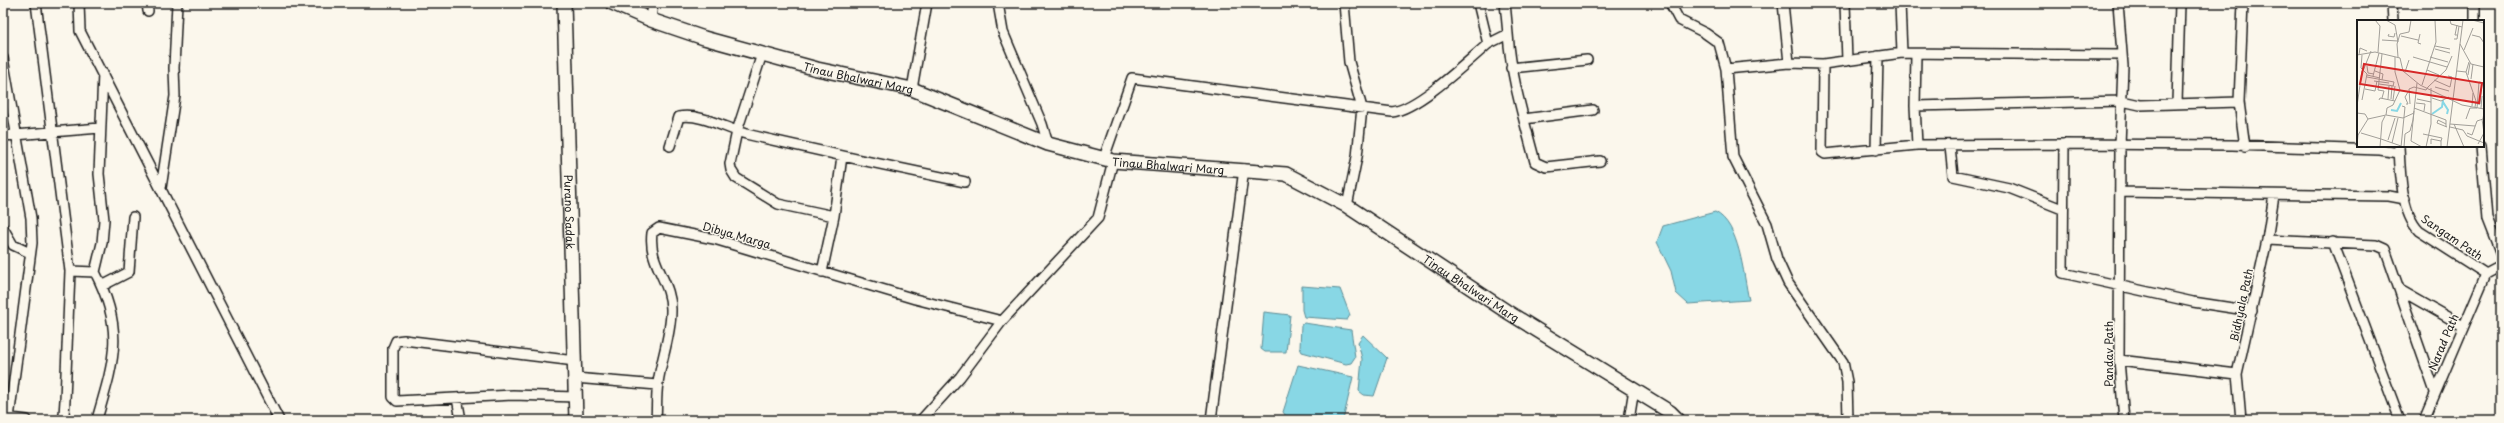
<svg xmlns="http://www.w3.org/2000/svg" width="2504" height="423" viewBox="0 0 2504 423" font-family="'Playpen Sans',sans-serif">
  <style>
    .water { fill: #88d7e5; stroke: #5d8c95 }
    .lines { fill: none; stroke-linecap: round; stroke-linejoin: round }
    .street-casing { stroke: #1c1c1c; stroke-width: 12 }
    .secondary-casing { stroke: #1c1c1c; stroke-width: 16 }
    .street { stroke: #fbf7ec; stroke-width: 9 }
    .secondary { stroke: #fbf7ec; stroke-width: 13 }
    .labels { text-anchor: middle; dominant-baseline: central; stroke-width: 3; stroke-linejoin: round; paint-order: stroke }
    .street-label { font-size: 11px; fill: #1c1c1c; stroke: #fbf7ec }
    .inset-river { fill: none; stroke: #88d7e5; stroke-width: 2 }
    .inset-road { fill: none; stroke: #a29f99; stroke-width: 1 }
    .view { fill: #d62828; fill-opacity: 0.15; stroke: #d62828; stroke-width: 2 }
    .inset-edge { fill: none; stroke: #1c1c1c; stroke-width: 2 }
  </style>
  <rect width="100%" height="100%" fill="#fbf7ec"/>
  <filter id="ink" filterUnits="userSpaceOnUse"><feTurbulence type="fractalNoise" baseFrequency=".025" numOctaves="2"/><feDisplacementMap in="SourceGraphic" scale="8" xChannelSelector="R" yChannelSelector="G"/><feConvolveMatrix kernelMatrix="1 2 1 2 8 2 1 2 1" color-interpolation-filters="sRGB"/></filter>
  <g filter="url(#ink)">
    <path class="water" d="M1715,212C1740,224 1743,274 1749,300L1688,304L1676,293L1671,271L1657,242L1663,226Z
      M1302,286L1340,289L1350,315L1347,320L1304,317L1302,310Z
      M1264,312L1290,315L1286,352H1265L1261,349Z
      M1304,323L1351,330L1355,357L1351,363L1346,364L1302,352L1300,348L1301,325Z
      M1363,335L1387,358L1374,396L1364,395L1359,391L1362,359L1358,342Z
      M1298,365L1353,377L1343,420L1288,419L1283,412Z"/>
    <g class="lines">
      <g class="street-casing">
        <path id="street" d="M36,3L70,271L65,400L64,415L62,420
          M79,3L80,31L279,420
          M147,3L148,11
          M998,3L1003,32L1042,124L1048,144
          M1344,3L1349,62L1362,108L1357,157L1347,206
          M1505,3L1508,34
          M1670,3L1679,20L1705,33L1719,43L1726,69L1733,157L1767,224L1777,259L1788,283L1843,362L1847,382L1848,420
          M1783,3L1789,63
          M1845,3L1847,61
          M1900,3L1902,53
          M2118,3L2123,66L2120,145L2119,360L2124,420
          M2243,3L2239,102L2245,147
          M2392,3L2393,21
          M2475,3V21
          M651,20L653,3
          M1488,44L1508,34C1511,78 1524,119 1535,162L1546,167L1600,161
          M762,54L737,131L730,164L731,170L736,178L778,204L834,216
          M1916,54L1915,106L1917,145
          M3,58L31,218L32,243L9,418
          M1823,64L1822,152L1825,154L1917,145L2064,144L2232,145L2380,150L2399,153
          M1511,68L1587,60
          M1726,69L1789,63L1823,64L1902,53L2122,55
          M912,89L927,3
          M2177,103L2180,3
          M1915,106L2122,101L2140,105L2239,102
          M1524,119L1593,110
          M3,136L100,128
          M2064,144L2063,273L2193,302L2252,311
          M670,146L679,117C700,113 725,128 746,134C819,151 892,167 965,182
          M1950,146L1953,176L2009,188L2062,209
          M2399,146C2400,171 2401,213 2419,231L2486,274L2501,266
          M2481,146L2487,219L2501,255
          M1876,150L1878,56
          M1104,158L1132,78L1392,112C1418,109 1467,62 1488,44L1478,3
          M161,188L175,96L174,68L177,3
          M2120,192L2389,196L2405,199
          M3,228L13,245L30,253
          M2267,240L2376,245L2385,249L2435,392
          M2333,242L2400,420
          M70,271L95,272C125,330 114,361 97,419
          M95,272L102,243L104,220L99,174L103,73
          M822,272L834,216L842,156
          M102,286L129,272L133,217
          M2400,290L2463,326
          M2119,360L2237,374
          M575,378L657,385
          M575,397L513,395L397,401L393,397V348L396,341L404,340L575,361
          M457,398L461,420
          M4,417L27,420
          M656,420C657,408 656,395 658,383C661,360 671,335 671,311C672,281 648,265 652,233L659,228L714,239L915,299L1002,321
          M921,420L960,377L1002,321L1098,218L1113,161
          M1211,420L1244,169
          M1629,420L1634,389
          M2241,420L2237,374L2267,240L2274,195
          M2424,420L2486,274"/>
      </g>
      <g class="secondary-casing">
        <g id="secondary">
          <path id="s1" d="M564,3L576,420"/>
          <path id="s2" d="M612,3L651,20L704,38L817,69L912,89L1048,144L1113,161L1286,174L1347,206L1506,311L1670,412L1678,420"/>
        </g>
      </g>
      <use href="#street" class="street"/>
      <use href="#secondary" class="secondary"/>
    </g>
  </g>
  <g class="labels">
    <g class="street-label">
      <text stroke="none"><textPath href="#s2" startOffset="258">Tinau Bhalwari Marg</textPath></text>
      <text stroke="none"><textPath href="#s2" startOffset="582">Tinau Bhalwari Marg</textPath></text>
      <text stroke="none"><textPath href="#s1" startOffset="209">Purano Sadak</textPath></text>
      <text transform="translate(737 235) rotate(16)">Dibya Marga</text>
      <text transform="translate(2452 237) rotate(34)">Sangam Path</text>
      <text stroke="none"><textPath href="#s2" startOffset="918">Tinau Bhalwari Marg</textPath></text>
      <text transform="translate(2241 305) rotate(-78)">Bidhyala Path</text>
      <text transform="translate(2443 342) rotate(-67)">Narad Path</text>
      <text transform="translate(2108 354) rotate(-90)">Pandav Path</text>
    </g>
  </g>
  <g transform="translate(2357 20)">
    <rect width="127" height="127" fill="#fbf7ec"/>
    <path class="inset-river" d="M86,82L91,90L90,94M34,90L40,91L44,83M75,94L85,87L86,80"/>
    <path class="inset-road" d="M18,0L23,6L21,32M29,0L38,5L41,22M93,0L94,4L105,7M115,0L127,3M100,5L98,15H100M32,14L31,16L37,17L38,13M63,14L61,23L64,24M115,15L123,17L127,23M44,16L61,20M97,19H100L102,6M25,20L41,21M103,24L114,44L127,47M78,26L93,29M78,29L93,33M107,30L116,8M25,34L21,70L27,71L25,78M0,35L18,32L43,38L46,51L63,65L105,85L127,89M2,35L3,28L10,31M41,37L40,24L43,14L52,12L54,0M56,37L90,47M73,37L91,42M10,46L11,53L17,54M70,50L82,55M6,51L14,31M18,51L26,54L25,60M100,51L109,52L112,42M48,52L52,40M109,52L119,81L118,87M10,55L23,58M111,55L113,43M16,56L22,33M10,57L37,62L36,66M114,59L116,44M77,60L93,67L95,57L91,56M17,61L32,63M22,64L37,66M65,65L79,22L78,0M71,67L89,50L95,36M78,67L92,71M8,69L18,71L20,61M75,78L84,81L92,77M31,79L32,66M34,79L35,66M60,79L74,82M5,80L10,54L4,48L5,35M22,80L23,78L38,81M36,80L38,66M59,83L68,84L67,91M49,84H51L48,77L51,72M53,84L52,69L57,67L69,70L71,67M120,84H123L125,63M0,86L5,51M115,86L116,73M57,88L89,100V107M120,88L122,62L127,63M124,88L125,76M0,89V93L8,94L11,99L1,115L0,125M57,91L54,121L65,127M29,95L30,88L36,85L43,70L38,52V37M11,99L29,95L46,98L57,93M109,99L113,88H120M89,104L81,100L80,103L90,107M93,104L118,106M97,104L107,127M93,107L106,110L110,116L127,123M4,113L24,119M110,113L115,115L120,101L126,99L127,92M66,114L85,118L84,121M24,119L44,126M31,120L38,98M35,123L41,98M74,124V119L84,121V127M121,124L127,113L125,99M23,127L25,102L28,96M44,127L48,87L45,86M47,127L48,114L53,111L56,100L60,63M69,127L74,104V68M90,127L106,0"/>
    <path class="view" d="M7,44L125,63L122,83L3,64Z"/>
    <rect width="127" height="127" class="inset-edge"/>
  </g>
  <rect width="2504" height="423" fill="none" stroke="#fbf7ec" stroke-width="16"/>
  <rect x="8" y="8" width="2488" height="407" fill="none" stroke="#1c1c1c" stroke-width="1.5" filter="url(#ink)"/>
</svg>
